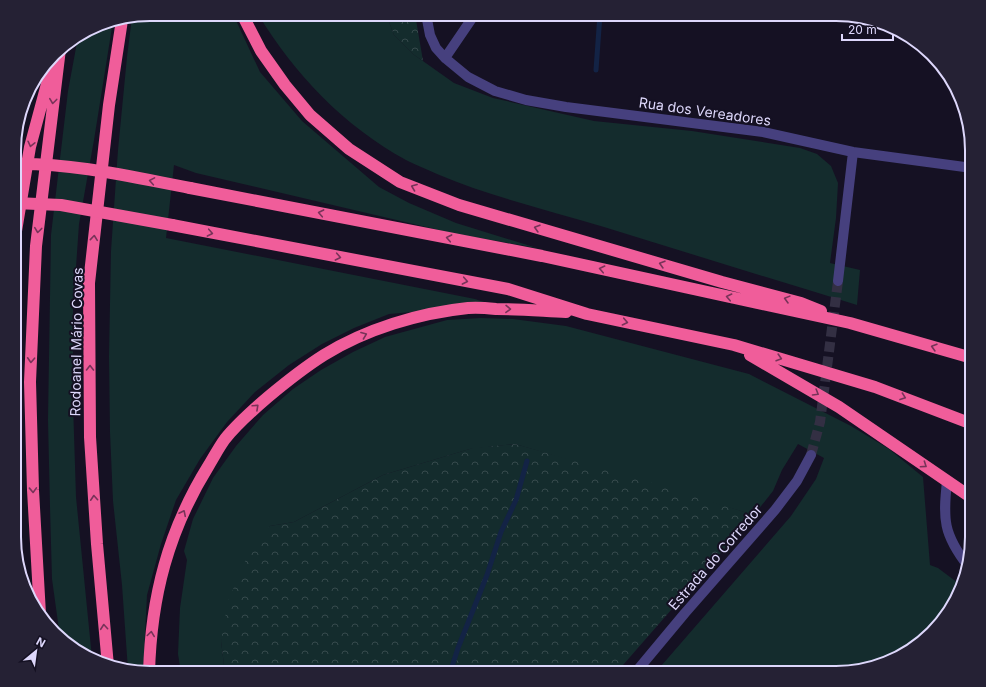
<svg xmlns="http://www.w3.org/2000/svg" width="986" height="687" viewBox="0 0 986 687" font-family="Inter,sans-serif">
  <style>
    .green { fill: #142c2d }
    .forest { fill: url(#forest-crowns) }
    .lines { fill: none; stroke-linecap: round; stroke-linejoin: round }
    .stream { stroke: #132345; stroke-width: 5 }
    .minor-tunnel { stroke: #332f43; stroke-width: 10; stroke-dasharray: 10 5; stroke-linecap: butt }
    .minor { stroke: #46407e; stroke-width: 10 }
    .highway { stroke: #f05d9a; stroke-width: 12 }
    .highway-bridge { stroke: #f05d9a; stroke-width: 12 }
    .oneway { stroke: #783359 }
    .labels { text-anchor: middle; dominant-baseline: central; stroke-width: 4; stroke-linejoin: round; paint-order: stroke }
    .street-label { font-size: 14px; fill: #ddd7fb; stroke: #151123 }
    .rim { fill: none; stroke: #ddd7fb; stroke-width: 2 }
  </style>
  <defs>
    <pattern id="forest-crowns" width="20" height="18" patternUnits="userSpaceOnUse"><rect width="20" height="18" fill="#142c2d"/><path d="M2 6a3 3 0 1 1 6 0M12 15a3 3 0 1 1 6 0" fill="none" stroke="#364a4c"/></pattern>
  </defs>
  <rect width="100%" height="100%" fill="#151123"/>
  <path class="green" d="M150,14H233L260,72L302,121L379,187L409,203L456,223L537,248L456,234L196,173L174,165L166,238L475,299L493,305L389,314L354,328L322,344L289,365L255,392L227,422L200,459L176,500L161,544L147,595L143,673H141L128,670L122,585L113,501L110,432L109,357L111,251L118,150L127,57L132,17Z
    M258,14H386L394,35L413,54L454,83L493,98L594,121L692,131L800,148L817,154L831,166L838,183L836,218L830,263L860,270L857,305C772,279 688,253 604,227C548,210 491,197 437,174C427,169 415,165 406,160C344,126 294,74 258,14Z
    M113,21L94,140L79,224L73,310V403L76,497L92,658L67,645L60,637L52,579L50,507L48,420L51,235L68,91L78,37L98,24Z
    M481,318L513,319L566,326L749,374L851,426L889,449L923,477L930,565L938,568L962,586L944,620L896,659L836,673H655L791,516L816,479L824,458L798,444L782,470L773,491L754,515L515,444L470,449L383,475L294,522L270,526L221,641L225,673H181L178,654L180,608L187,560L184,551L193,519L213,478L236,446L263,415L293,389L321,370L353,352L385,337L447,320Z
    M972,528V546L969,558C963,544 960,539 972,528Z"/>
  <path class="forest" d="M386,14H415L423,61L413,54L394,35Z
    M515,444L646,481L754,515L616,673H225L221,641L228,601L247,557L270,526L294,522L383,475L473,448Z"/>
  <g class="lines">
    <path class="stream" d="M596,70L600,14
      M450,673L458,648L487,575L501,532L516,500L527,461"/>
    <path class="minor-tunnel" d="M811,455L820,422L838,281"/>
    <path class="minor" d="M426,14L430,35L436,48L445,58L468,77L495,91L526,100L566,107L763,132L853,152L972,168
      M445,58L475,14
      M838,281L853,152
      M947,481C943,519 943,534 968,566
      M635,673L685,613L775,510L797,481L811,455"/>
    <path class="highway" d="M242,14L261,51L285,85L310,115L349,149L400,182L459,205L722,282L801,303L821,311
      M190,188L542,256L850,323L972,358
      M172,225L508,289L587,314L734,345L875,387L972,424
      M15,237L30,147L51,69
      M750,355L839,407L972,498
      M40,614L33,490L30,382L36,246L60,49
      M108,666L97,544L90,437L89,283L109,105L122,20
      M149,673C151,597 168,531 209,465C214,457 219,447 225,439C237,424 254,409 268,397C286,382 305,367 324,355C366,329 419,313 468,308C477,307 487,308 496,309C520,309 543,311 566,312"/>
    <path class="highway-bridge" d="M15,164C74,163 132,177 190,188
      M15,203L61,205L172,225"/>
  </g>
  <defs><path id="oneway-chevron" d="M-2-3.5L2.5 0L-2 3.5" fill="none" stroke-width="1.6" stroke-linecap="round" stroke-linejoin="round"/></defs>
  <g class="oneway">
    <use href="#oneway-chevron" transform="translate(53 101) rotate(97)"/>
    <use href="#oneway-chevron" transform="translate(31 144) rotate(103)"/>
    <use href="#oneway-chevron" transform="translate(152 181) rotate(-170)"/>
    <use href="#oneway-chevron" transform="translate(414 187) rotate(-159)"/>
    <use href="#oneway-chevron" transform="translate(321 213) rotate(-169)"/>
    <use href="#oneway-chevron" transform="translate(537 228) rotate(-164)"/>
    <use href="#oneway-chevron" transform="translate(38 230) rotate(97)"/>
    <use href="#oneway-chevron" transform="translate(210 233) rotate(11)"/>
    <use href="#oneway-chevron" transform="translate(94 238) rotate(-84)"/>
    <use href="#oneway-chevron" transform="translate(449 238) rotate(-169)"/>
    <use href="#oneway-chevron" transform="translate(338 257) rotate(11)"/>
    <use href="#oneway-chevron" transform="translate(662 264) rotate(-164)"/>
    <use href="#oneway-chevron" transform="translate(602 269) rotate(-168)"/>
    <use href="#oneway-chevron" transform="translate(465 281) rotate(11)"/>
    <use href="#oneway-chevron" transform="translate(729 297) rotate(-168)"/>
    <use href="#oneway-chevron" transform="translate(787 299) rotate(-165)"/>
    <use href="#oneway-chevron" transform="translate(508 309) rotate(1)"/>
    <use href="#oneway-chevron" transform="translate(625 322) rotate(12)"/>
    <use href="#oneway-chevron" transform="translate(364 335) rotate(-21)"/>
    <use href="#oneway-chevron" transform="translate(934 347) rotate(-164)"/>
    <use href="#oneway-chevron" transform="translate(779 358) rotate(17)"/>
    <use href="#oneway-chevron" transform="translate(31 360) rotate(93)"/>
    <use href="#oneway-chevron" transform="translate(90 368) rotate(-90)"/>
    <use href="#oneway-chevron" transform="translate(816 393) rotate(31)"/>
    <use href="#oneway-chevron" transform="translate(903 397) rotate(20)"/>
    <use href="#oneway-chevron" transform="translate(256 407) rotate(-43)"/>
    <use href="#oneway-chevron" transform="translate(924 465) rotate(34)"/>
    <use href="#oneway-chevron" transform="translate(33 490) rotate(88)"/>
    <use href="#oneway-chevron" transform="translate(94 498) rotate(-94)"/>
    <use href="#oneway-chevron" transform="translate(183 513) rotate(-64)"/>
    <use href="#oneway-chevron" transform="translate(104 627) rotate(-95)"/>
    <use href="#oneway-chevron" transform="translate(151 634) rotate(-82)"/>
  </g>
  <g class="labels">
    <g class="street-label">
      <text transform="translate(705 111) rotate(8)">Rua dos Vereadores</text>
      <text transform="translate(76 342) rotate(-89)">Rodoanel Mário Covas</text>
      <text transform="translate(715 557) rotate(-49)">Estrada do Corredor</text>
    </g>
  </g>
  <path d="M0 0H986V687H0ZM150 21H836A129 129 0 0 1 965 150V537A129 129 0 0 1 836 666H150A129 129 0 0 1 21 537V150A129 129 0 0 1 150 21Z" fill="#252134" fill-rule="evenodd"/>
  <path class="rim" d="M150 21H836A129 129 0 0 1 965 150V537A129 129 0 0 1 836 666H150A129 129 0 0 1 21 537V150A129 129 0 0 1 150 21Z"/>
  <g transform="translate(36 651) rotate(29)" stroke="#151123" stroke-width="3" paint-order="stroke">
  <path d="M0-3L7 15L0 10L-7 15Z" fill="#ddd7fb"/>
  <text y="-6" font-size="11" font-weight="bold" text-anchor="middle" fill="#ddd7fb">N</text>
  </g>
  <path d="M842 34v6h51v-6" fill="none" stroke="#ddd7fb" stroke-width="2"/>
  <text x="848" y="34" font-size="12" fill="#ddd7fb" stroke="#151123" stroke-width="3" paint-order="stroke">20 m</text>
</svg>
